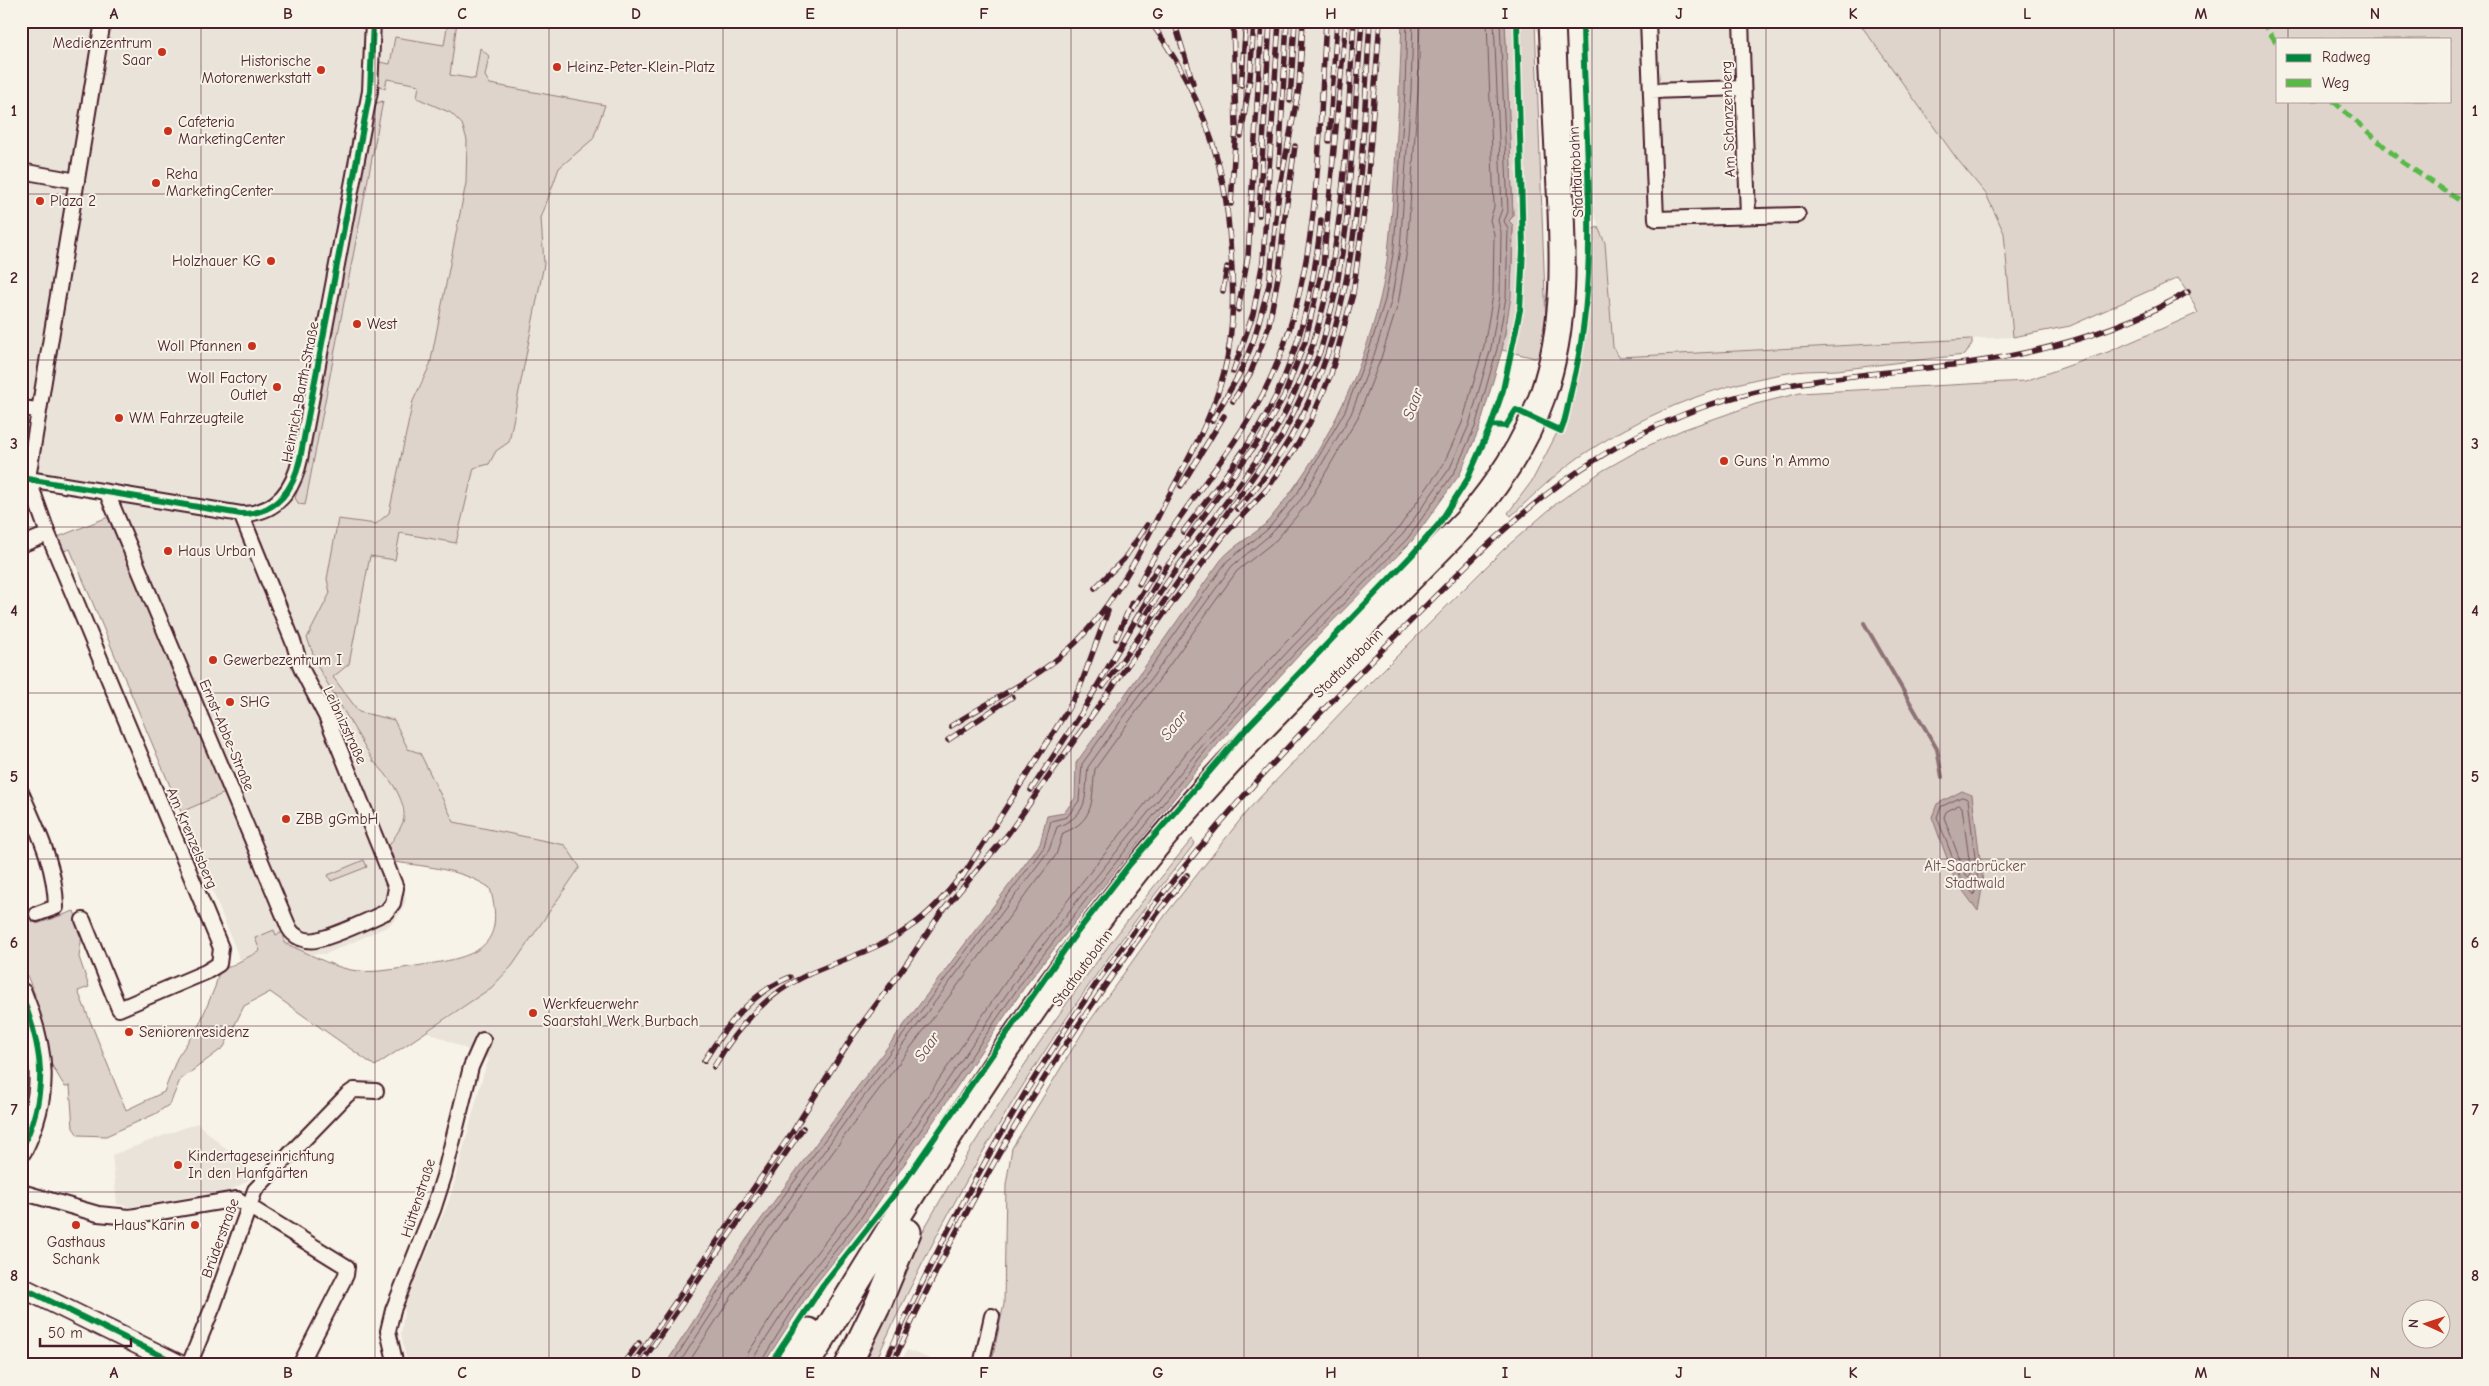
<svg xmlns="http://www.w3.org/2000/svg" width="2489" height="1386" viewBox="0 0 2489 1386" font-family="'Comic Neue',sans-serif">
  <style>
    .built { fill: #eae3da }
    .green { fill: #ded4cc; stroke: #947a7c; fill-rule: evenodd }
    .water { fill: #bcaaa7; stroke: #8e7275 }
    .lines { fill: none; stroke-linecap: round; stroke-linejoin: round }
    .shore { stroke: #78575d; stroke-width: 1 }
    .stream { stroke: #8e7275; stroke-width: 4 }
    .street-casing { stroke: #4a1f2b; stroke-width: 18 }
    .secondary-casing { stroke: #4a1f2b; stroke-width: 22 }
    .primary-casing { stroke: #4a1f2b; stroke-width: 25 }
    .highway-casing { stroke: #4a1f2b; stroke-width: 29 }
    .street { stroke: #f7f3e8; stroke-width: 14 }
    .secondary { stroke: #f7f3e8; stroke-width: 19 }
    .primary { stroke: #f7f3e8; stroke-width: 21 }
    .highway { stroke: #f7f3e8; stroke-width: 25 }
    .rail-casing { stroke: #4a1f2b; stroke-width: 5.5 }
    .rail { stroke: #f7f3e8; stroke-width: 4; stroke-dasharray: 11; stroke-linecap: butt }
    .quiet { stroke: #58b947; stroke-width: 5; stroke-dasharray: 10 5; stroke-linecap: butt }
    .cycleway-casing { stroke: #f7f3e8; stroke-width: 9 }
    .cycleway { stroke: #00873e; stroke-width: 6 }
    .grid { fill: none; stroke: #4a1f2b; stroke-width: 1; stroke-opacity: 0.55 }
    .poi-dot { fill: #c8321e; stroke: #f7f3e8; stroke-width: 2 }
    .labels { text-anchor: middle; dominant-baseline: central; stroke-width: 4; stroke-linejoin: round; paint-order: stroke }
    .poi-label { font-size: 15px; fill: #4a1f2b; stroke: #f7f3e8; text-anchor: start }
    .street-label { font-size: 15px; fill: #4a1f2b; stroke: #f7f3e8 }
    .park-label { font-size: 15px; fill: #6f4c53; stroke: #f7f3e8 }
    .water-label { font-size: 16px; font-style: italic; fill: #6c4950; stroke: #f7f3e8 }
    .neatline { fill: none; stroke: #4a1f2b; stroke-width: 2 }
    .grid-label { font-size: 16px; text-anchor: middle; font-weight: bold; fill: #4a1f2b }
  </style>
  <rect width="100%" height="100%" fill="#f7f3e8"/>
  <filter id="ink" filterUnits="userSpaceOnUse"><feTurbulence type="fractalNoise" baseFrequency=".02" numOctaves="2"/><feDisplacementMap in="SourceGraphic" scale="10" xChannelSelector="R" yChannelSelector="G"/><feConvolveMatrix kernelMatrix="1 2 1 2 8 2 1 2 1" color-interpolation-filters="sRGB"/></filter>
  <g filter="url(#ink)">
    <path class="built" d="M21,21H1402L1394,183L1389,247L1380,299L1364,351L1341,409L1314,459L1294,491L1264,526L1223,558L1076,763L1075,798L1064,813L1047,817L1040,844L844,1105L746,1240L665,1365H410L406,1359L401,1333L405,1305L450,1198L484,1072L489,1059L428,1032L491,988L512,966L580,866L565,845L454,823L400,797L404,821L389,846L404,886L406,901L397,918L387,927L326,954H310L284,943L240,960L181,812L237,787L117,494L21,485Z
      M1858,21L1957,159L1986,194L2004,233L2013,337L1619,357L1613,348L1605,244L1592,207L1589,92L1587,91L1588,53H1586L1587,34L1585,22Z
      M197,1123L254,1174L246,1182L227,1192L218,1194L217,1192L131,1207L117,1204L112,1155Z
      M907,1350L936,1361L935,1365H900Z"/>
    <path class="green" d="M448,21H457L450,75L475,79L480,48L489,56L485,76L490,84L605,105L593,139L559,168L541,218L544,264L509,442L496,451L489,464L474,468L456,543L400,533L395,560L370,556L349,664L333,677L359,712L394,720L408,749L420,753L454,822L565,845L580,867L512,966L491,988L375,1066L270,992L244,1006L224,1047L180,1080L170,1104L155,1114L106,1136L78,1135L73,1128L70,1086L65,1087L47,1057L33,1001L35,995L21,961V910L37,924L74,911L82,934L79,957L89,987L78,991L126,1110L164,1092L177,1058L199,1025L215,987L219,972L260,951L255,938L274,930L276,935L284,932V943C307,952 327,965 351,970C372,974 395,969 416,966C467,958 509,954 490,888C462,869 428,867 395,862L389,846C393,839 400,830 403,822C409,803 387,773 374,762L319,669L307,638L330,593L327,579L338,519L376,524L389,513L413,401L430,365L466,183L467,140L462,124L451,113L417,98L419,85L387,79L385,89L378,85L376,80L379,62L390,64L395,37L444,45Z
      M1505,21H1535L1546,324L1545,340L1540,355L1535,358L1502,350C1510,308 1513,268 1513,225L1509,221L1513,216Z
      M1858,21H2468V1365H991L1004,1304L1006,1185L1012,1148L1087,1025L1166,914L1248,810L1347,706L1504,549L1557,503L1602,471L1641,449L1682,430L1756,404L1800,393L2025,381L2108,352L2198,313L2188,292L2178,278L2070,326L2013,337L2004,233L1986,194L1957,159ZM2278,39H2450V101H2278ZM2412,1308H2442V1338H2412Z
      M383,101L305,505L299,504L295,498L304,472L374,104Z
      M1598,227L1605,243L1613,347L1619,357L1972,339V344L1965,355C1922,359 1880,365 1837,370C1823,371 1809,370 1795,372C1723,382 1650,411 1590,450C1561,468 1536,493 1511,516L1508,513L1532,481L1557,433L1561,434L1570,413L1584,343L1590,280L1591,230Z
      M108,517L225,793L181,812L70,549L61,552L52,529L54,528L58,537Z
      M1192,839L1195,843C1064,1008 960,1173 874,1365H859C881,1317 903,1268 928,1222C1004,1087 1094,959 1192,839Z
      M364,860L367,867L331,881L328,875Z"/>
    <path class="water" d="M1402,21H1505L1513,216L1509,221L1513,225L1511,297L1502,350L1479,429L1460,474L1412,541L1300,654L1218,744L1093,899L1026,985L865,1222L811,1290L763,1365H665L746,1240L844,1105L1040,844L1047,816L1064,813L1075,798L1076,763C1125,696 1172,627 1221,560C1234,544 1256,535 1269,520C1322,457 1361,378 1380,299C1388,266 1390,232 1393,198C1397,139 1400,80 1402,21Z
      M1962,791L1972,795L1983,883L1978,911L1955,880L1932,817L1937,804Z"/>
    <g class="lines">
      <path class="shore" d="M1962,797L1968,799L1978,882L1974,895L1960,877L1937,817L1941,807Z
        M1959,805L1962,807L1971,874L1969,877L1965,874L1944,817L1946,812Z
        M671,1365L750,1242L848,1108L1044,847L1051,821L1067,817L1079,801L1082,764L1227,561L1267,530L1297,494L1345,411L1368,353L1385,300L1394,248L1405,90L1407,21
        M678,1365L756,1246L853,1111L1049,850L1057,827C1091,813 1084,798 1088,767L1232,566L1271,534L1302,498L1351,414L1374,355L1391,302L1400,249L1411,91L1413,21
        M687,1365L762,1250L859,1116L1056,855L1063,833C1097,820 1091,798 1095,769L1237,571L1276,540L1308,503L1358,417L1381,358L1398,304L1407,250L1418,91L1420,21
        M745,1365L748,1353L796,1279L849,1211L1011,974L1078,887L1204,731L1287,641L1398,529L1443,465L1462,423L1484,346L1493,295L1494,234L1490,220L1494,207L1487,21
        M753,1365L754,1357L802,1284L855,1215L1017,979L1084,892L1210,736L1292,647L1403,534L1450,468L1469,425L1491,348L1500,296L1501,232L1498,220L1502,209L1494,21
        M759,1365L807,1287L860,1219L1022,982L1089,896L1214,740L1297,651L1408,538L1455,471L1475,427L1497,349L1506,297L1508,229L1504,221L1508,212L1500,21"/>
      <path class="stream" d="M1864,623L1937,749L1942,777"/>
      <g class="street-casing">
        <path id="street" d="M1648,21L1656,219L1798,215
          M1741,21L1748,216
          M1651,91L1743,88
          M21,171L77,181
          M21,408L38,410
          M22,478L241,514C276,514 293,491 300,459L370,91L373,21
          M107,493L289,928C294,937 305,942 316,940C336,936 367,921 386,912L393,903L396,888L327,718L301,668L294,644L241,514
          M21,545L48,534
          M21,792C38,832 55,863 56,907L37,914
          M83,920L119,1009L206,972L219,964L221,948L48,534L28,478L103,21
          M25,1193L98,1214L130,1217L237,1199L347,1267L346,1275L300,1365
          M189,1365L214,1304L255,1190L347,1095L354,1090L376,1091
          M396,1365L388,1331L393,1310L433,1210L444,1176L471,1067L483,1040
          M981,1365L992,1316"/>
      </g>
      <g class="secondary-casing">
        <path id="secondary" d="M21,1287L180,1365"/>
      </g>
      <g class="primary-casing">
        <path id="primary" d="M21,994C44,1051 49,1094 21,1150"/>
      </g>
      <g class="highway-casing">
        <path id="highway" d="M786,1365L809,1331
          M806,1365C910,1196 1013,1026 1136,871C1235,745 1355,637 1466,522C1498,484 1525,445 1542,397C1568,323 1563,246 1559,169C1556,119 1554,70 1552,21
          M848,1365L879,1302L908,1232"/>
      </g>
      <use href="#street" class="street"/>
      <use href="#secondary" class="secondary"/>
      <use href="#primary" class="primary"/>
      <use href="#highway" class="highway"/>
      <g class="rail-casing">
        <path id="rail" d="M1174,21L1193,83
          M1241,86L1246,21
          M1290,101L1295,21
          M1241,136L1250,78L1254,21
          M1329,141L1337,21
          M1279,166L1287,21
          M1231,204L1236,127L1233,21
          M1259,215L1270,21
          M1223,291L1227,267
          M1238,310L1248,256L1262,21
          M1233,372L1253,314L1263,261L1279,21
          M1233,401L1250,374L1268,329L1279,272L1285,216L1295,146
          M1212,421L1240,373L1254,339L1269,285L1279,191L1299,88L1303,21
          M1181,486L1224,416
          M1237,509C1362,380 1359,189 1370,21
          M1183,532C1208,498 1236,464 1259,427C1296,367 1314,290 1321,220
          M1139,584C1173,516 1228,461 1263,394C1321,281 1318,145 1326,21
          M1095,588L1124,559L1147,525
          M1132,609L1158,567
          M1141,624C1181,553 1240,493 1280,422C1345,304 1345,153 1354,21
          M1116,639L1132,602
          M1103,687L1282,436L1305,389L1321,349L1336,291L1346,228L1362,21
          M951,726C994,698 1051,672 1084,634C1119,595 1144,545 1167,499C1186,463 1208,425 1220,386C1234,343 1234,298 1231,254C1229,231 1228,207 1223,184C1212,126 1185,69 1150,21
          M948,740L1012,697
          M1031,790L1081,714L1165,569L1261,437L1285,394L1294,370L1305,342L1323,266L1346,21
          M961,879L1065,714L1080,687L1108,611
          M704,1061C726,1026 751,993 790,977
          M714,1067C736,1028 766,994 807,975C842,959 878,950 910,927C931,913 948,893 963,873
          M622,1365L639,1343
          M632,1365L793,1131L852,1037L907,963L940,914L1008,834L1166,611L1225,534L1268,488L1298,444L1310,422L1331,374L1353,294L1367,189L1380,21
          M640,1365L803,1128
          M884,1365C966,1179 1071,1002 1201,846C1262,772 1329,703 1397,635C1492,539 1571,454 1703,407C1788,377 1879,375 1968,363C2045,352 2121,331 2188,292
          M892,1365C970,1190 1068,1026 1187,875"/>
      </g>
      <use href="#rail" class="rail"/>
      <path class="quiet" d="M2262,21L2278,45
        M2333,101L2402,162L2468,206"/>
      <g class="cycleway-casing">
        <path id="cycleway" d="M1491,425L1506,426L1516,410L1561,431C1567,416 1568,403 1572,387C1602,268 1584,143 1583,21
          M21,478L241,514C276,514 293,491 300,459L370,91L373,21
          M21,994C44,1051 49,1094 21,1150
          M21,1287L180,1365
          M770,1365L823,1285L904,1182L1072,939L1130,864L1247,728L1411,556L1439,524L1467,480L1491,425L1503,390L1520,310L1523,249L1517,21"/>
      </g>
      <use href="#cycleway" class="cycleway"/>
    </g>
  </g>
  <path class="grid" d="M201,21V1365M375,21V1365M549,21V1365M723,21V1365M897,21V1365M1071,21V1365M1244,21V1365M1418,21V1365M1592,21V1365M1766,21V1365M1940,21V1365M2114,21V1365M2288,21V39M2288,101V1365M21,194H2468M21,360H2468M21,527H2468M21,693H2468M21,859H2468M21,1026H2468M21,1192H2468"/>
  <g class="poi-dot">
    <circle cx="162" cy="52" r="5"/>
    <circle cx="557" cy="67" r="5"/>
    <circle cx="321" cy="70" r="5"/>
    <circle cx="168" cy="131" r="5"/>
    <circle cx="156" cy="183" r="5"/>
    <circle cx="40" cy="201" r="5"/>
    <circle cx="271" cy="261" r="5"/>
    <circle cx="357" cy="324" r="5"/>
    <circle cx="252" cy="346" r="5"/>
    <circle cx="277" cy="387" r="5"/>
    <circle cx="119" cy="418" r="5"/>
    <circle cx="1724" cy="461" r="5"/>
    <circle cx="168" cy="551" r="5"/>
    <circle cx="213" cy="660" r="5"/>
    <circle cx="230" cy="702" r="5"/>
    <circle cx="286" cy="819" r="5"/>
    <circle cx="533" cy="1013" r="5"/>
    <circle cx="129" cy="1032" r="5"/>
    <circle cx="178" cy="1165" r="5"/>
    <circle cx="76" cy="1225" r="5"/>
    <circle cx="195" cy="1225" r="5"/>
  </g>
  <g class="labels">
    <g class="poi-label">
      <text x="152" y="43" text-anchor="end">Medienzentrum<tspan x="152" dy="17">Saar</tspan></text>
      <text x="311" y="61" text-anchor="end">Historische<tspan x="311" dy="17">Motorenwerkstatt</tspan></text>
      <text x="567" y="67">Heinz-Peter-Klein-Platz</text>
      <text x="178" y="122">Cafeteria<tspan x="178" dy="17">MarketingCenter</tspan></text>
      <text x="166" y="174">Reha<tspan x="166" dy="17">MarketingCenter</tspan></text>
      <text x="50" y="201">Plaza 2</text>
      <text x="261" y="261" text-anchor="end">Holzhauer KG</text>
      <text x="367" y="324">West</text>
      <text x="242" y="346" text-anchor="end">Woll Pfannen</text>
      <text x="267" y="378" text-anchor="end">Woll Factory<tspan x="267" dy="17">Outlet</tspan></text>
      <text x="129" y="418">WM Fahrzeugteile</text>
      <text x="1734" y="461">Guns 'n Ammo</text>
      <text x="178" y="551">Haus Urban</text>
      <text x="223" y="660">Gewerbezentrum I</text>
      <text x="240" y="702">SHG</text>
      <text x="296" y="819">ZBB gGmbH</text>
      <text x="543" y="1004">Werkfeuerwehr<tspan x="543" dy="17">Saarstahl Werk Burbach</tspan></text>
      <text x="139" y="1032">Seniorenresidenz</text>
      <text x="188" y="1156">Kindertageseinrichtung<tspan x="188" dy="17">In den Hanfgärten</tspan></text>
      <text x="185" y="1225" text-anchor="end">Haus Karin</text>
      <text x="76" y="1242" text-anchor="middle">Gasthaus<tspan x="76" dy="17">Schank</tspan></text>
    </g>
    <g class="street-label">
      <text transform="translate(1728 119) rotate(-92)">Am Schanzenberg</text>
      <text transform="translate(1576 172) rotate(-93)">Stadtautobahn</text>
      <text transform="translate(300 392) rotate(-79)">Heinrich-Barth-Straße</text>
      <text transform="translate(1348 663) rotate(-45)">Stadtautobahn</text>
      <text transform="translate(345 725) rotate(65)">Leibnizstraße</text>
      <text transform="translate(227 735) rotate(67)">Ernst-Abbe-Straße</text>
      <text transform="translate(192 838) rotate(67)">Am Krenzelsberg</text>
      <text transform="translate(1082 968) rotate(-54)">Stadtautobahn</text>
      <text transform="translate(418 1198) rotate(-72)">Hüttenstraße</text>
      <text transform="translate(220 1238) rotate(-70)">Brüderstraße</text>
    </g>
    <g class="park-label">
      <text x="1975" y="866">Alt-Saarbrücker<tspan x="1975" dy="17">Stadtwald</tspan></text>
    </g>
    <g class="water-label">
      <text transform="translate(1413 404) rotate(-70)">Saar</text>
      <text transform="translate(1174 726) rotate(-50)">Saar</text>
      <text transform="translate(927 1047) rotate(-54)">Saar</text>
    </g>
  </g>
  <rect width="2489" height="1386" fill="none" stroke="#f7f3e8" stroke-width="55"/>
  <rect x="2276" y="38" width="175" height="65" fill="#f7f3e8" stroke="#b29e9c"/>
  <rect x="2286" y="54" width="25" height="8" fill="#00873e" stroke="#b29e9c"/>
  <text x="2322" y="62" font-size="15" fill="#4a1f2b">Radweg</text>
  <rect x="2286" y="79" width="25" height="8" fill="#58b947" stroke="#b29e9c"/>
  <text x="2322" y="88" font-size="15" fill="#4a1f2b">Weg</text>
  <g transform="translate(2426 1324) rotate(273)"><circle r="24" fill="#f7f3e8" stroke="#b29e9c"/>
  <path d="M0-4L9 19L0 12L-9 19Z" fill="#c8321e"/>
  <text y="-8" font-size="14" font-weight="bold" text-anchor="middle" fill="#4a1f2b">N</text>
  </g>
  <path d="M40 1338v8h91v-8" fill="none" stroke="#4a1f2b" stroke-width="2.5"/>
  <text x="48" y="1338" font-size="15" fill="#4a1f2b" stroke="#f7f3e8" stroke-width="4" paint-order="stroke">50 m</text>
  <rect x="28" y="28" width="2434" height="1330" class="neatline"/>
  <g class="grid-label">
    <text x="114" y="19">A</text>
    <text x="288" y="19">B</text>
    <text x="462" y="19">C</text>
    <text x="636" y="19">D</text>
    <text x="810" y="19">E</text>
    <text x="984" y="19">F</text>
    <text x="1158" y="19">G</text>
    <text x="1331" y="19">H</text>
    <text x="1505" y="19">I</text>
    <text x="1679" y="19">J</text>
    <text x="1853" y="19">K</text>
    <text x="2027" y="19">L</text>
    <text x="2201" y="19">M</text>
    <text x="2375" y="19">N</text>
    <text x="14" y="116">1</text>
    <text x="2475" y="116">1</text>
    <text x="14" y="283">2</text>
    <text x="2475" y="283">2</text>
    <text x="14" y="449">3</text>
    <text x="2475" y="449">3</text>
    <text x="14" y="616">4</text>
    <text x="2475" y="616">4</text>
    <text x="14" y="782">5</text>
    <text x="2475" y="782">5</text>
    <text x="14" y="948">6</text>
    <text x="2475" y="948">6</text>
    <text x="14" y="1115">7</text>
    <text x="2475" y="1115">7</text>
    <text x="14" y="1281">8</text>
    <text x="2475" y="1281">8</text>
    <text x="114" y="1378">A</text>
    <text x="288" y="1378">B</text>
    <text x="462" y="1378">C</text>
    <text x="636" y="1378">D</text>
    <text x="810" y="1378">E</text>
    <text x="984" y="1378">F</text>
    <text x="1158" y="1378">G</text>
    <text x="1331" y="1378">H</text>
    <text x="1505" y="1378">I</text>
    <text x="1679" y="1378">J</text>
    <text x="1853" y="1378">K</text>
    <text x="2027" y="1378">L</text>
    <text x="2201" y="1378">M</text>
    <text x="2375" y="1378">N</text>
  </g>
</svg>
